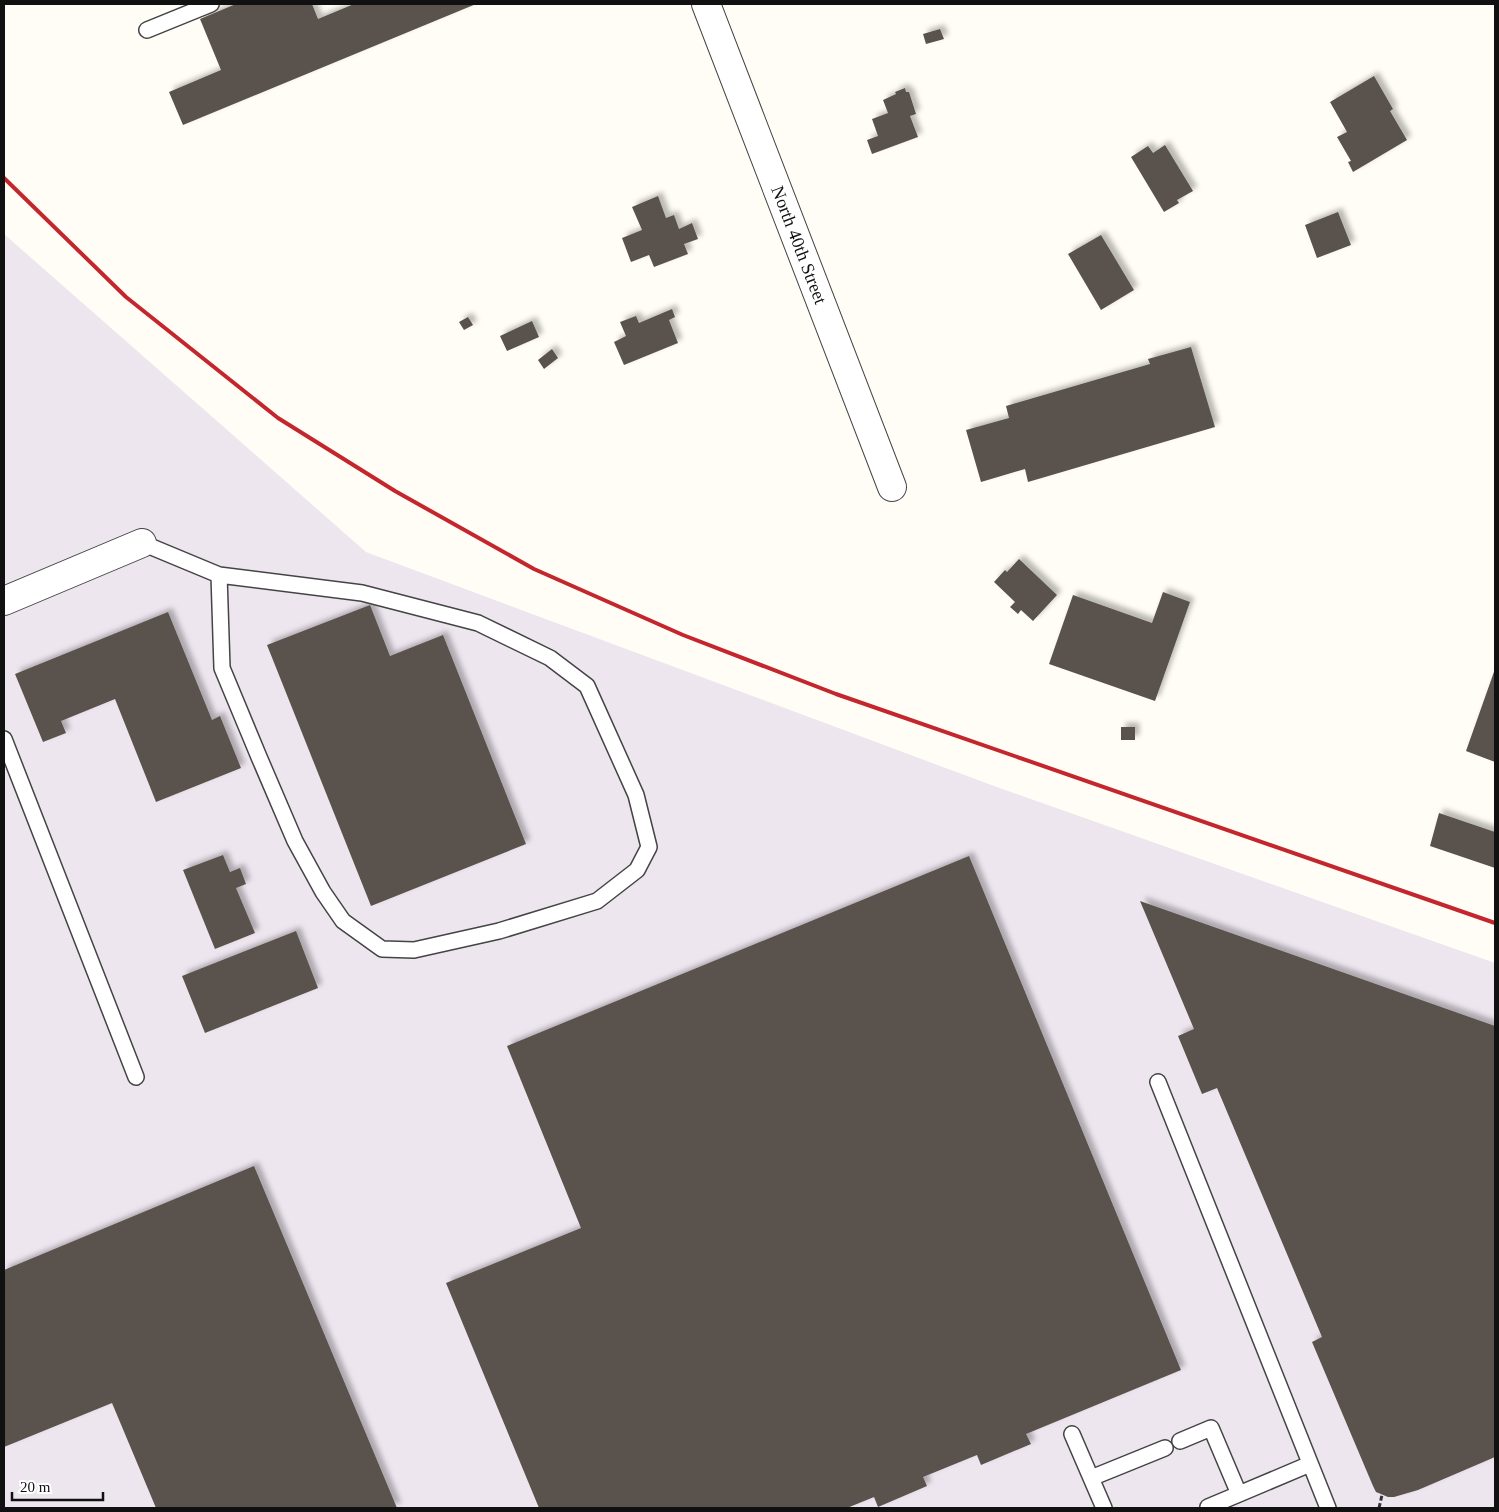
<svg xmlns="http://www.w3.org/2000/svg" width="1499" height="1512" viewBox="0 0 1499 1512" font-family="'Times New Roman',serif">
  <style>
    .industrial { fill: #eee6ef }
    .building { fill: #5a524d; filter: url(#shadow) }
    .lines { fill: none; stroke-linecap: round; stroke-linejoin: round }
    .service-casing { stroke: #444; stroke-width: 18 }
    .minor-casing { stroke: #444; stroke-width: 30 }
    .path { stroke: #333; stroke-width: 3; stroke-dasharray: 5 2.5; stroke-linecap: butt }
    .service { stroke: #fff; stroke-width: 15 }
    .minor { stroke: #fff; stroke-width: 28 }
    .rail { stroke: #c4262e; stroke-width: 4 }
    .labels { text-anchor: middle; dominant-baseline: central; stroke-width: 5; stroke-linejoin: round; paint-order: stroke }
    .street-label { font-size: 18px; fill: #111; stroke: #fff }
  </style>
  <defs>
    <filter id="shadow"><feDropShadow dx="4.5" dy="-4.5" stdDeviation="2.5" flood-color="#0004"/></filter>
  </defs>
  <rect width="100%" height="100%" fill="#fffdf5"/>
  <path class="industrial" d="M4,234L366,552L994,786L1495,963V1508H4Z"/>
  <path class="building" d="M236,4H312L318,19L354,4H476L183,125L169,92L221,70L200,19Z
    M940,29L944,39L926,44L923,34Z
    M1374,76L1393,109L1390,111L1407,140L1353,172L1348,162L1351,161L1337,137L1347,132L1330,102Z
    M905,88L906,92H909L916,114L910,116L918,137L872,154L867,140L878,136L872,119L888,113L883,100L896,94L895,92Z
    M1165,145L1193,191L1177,200L1179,203L1164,212L1131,157L1148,146L1153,153Z
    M658,196L666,218L674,215L679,229L692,223L698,239L684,244L688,254L654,267L649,255L631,262L622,238L642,230L632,207Z
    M1338,212L1351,245L1317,258L1305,225Z
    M1101,235L1134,290L1101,310L1068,254Z
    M672,309L675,317L669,320L678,343L624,365L614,342L626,336L620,322L636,316L639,323Z
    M468,317L473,325L464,330L459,322Z
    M532,321L539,337L507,351L500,336Z
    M1191,347L1215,427L1028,482L1025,469L981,482L966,430L1009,418L1006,406L1150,364L1148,359Z
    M552,349L558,358L544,369L538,360Z
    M1019,559L1057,595L1033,621L1021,610L1018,614L1010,607L1015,602L994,582L1005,570L1007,572Z
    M1163,592L1190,602L1155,701L1049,664L1073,595L1152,623Z
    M370,605L390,656L443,635L526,844L371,906L267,645Z
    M168,612L212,720L220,716L241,768L156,802L115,699L61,721L66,733L43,742L15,674Z
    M1495,669V762L1466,751Z
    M1121,727H1135V740H1121Z
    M1439,813L1495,832V868L1430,846Z
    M223,855L230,872L240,868L246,884L236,888L255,933L215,949L183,870Z
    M969,856L1181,1370L1026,1434L1031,1444L981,1465L977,1455L923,1477L927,1486L878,1507L874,1497L847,1508H539L446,1283L581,1228L507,1046Z
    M1140,901L1495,1026V1457L1418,1490L1394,1497H1388L1376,1492L1373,1486L1312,1342L1322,1337L1217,1088L1202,1094L1178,1036L1194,1029Z
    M296,931L318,988L205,1033L182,976Z
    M254,1166L397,1508H156L112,1403L4,1447V1270Z"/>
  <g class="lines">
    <g class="service-casing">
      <path id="service" d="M147,30L211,4
        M142,543L219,575L362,593L478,623L550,658L587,686L636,795L649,847L637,870L597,901L499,931L414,950L382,949L343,921L323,892L295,841L259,757L222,668L219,575
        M4,739L136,1077
        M1158,1082L1328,1508
        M1072,1434L1091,1478
        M1180,1441L1211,1428L1239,1494L1208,1507
        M1239,1494L1310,1464
        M1104,1508L1091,1478L1165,1448"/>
    </g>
    <g class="minor-casing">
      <path id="minor" d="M706,4L892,487
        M4,601L142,543"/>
    </g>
    <path class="path" d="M1379,1508L1382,1495"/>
    <use href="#service" class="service"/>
    <use href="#minor" class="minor"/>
    <path class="rail" d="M4,178L126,297L278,418L395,491L534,569L683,635L836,694L1495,923"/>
  </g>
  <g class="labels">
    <g class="street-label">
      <text transform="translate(799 245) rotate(69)">North 40th Street</text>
    </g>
  </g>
  <rect width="1499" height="1512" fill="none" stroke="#111111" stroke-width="10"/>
  <path d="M12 1492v8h91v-8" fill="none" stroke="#111111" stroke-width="2.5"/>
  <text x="20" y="1492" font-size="15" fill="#111111" stroke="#ffffff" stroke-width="4" paint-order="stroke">20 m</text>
</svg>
